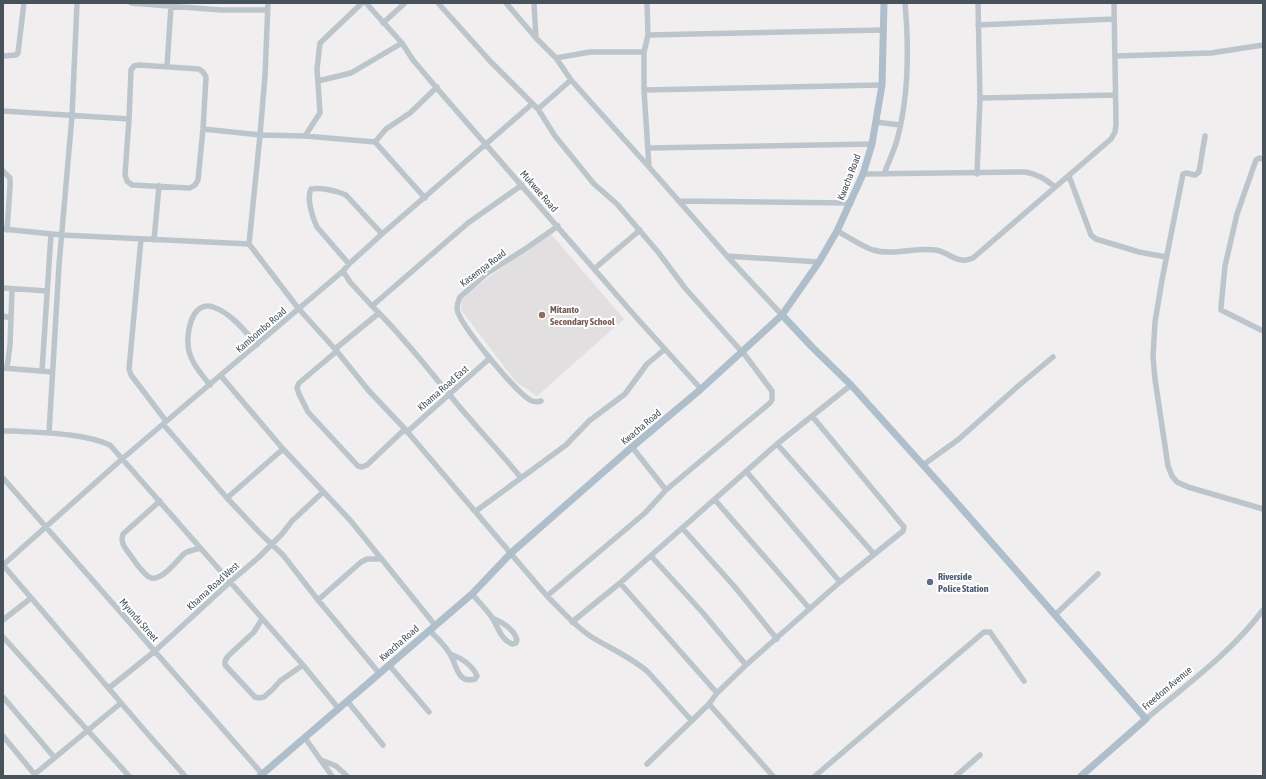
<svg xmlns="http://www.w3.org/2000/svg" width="1266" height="779" viewBox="0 0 1266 779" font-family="'Asap Condensed',sans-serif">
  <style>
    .education { fill: #e1dfdf }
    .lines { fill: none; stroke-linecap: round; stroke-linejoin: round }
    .minor { stroke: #bdc5cc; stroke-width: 5.5 }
    .major { stroke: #aebecb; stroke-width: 7 }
    .education-dot { fill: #8d6e63; stroke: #fff; stroke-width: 1.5 }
    .service-dot { fill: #5c6f8a; stroke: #fff; stroke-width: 1.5 }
    .labels { text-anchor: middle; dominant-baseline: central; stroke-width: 4; stroke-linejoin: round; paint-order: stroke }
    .street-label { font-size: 10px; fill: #47525a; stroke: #fff }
    .education-label { font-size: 10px; font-weight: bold; fill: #785e54; stroke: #fff; text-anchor: start }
    .service-label { font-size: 10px; font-weight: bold; fill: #4e5e75; stroke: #fff; text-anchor: start }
  </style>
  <rect width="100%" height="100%" fill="#f0eeee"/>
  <path class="education" d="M550,233L624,319L537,396L516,382L461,310L462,300L467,293Z"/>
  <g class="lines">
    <path class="minor" d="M131,3L221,10H267
      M268,3L265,76L260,135L249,244L298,308L335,349L369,391L405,429L547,596C561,610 574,625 590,636C609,648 631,657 648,672L692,721
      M366,3L402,43L413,60L441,93L635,316L701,389
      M438,3L490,61L538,109L555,136L594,184L617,204L658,252L685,288L742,352
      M506,3L536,38L556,58L571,80L649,167L727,256L782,315
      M534,3L536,38
      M647,3L648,35L644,52V90L649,167
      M383,23L405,3
      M978,25L1114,19
      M648,35L883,30
      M3,56L16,55L18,53L24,3
      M1116,56L1211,53L1263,45
      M556,58L590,52H644
      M139,65L199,69L203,72L206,77L203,129L198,180L195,185L190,188L132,185L127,181L125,175L129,119L131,70L134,66Z
      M167,66L171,6
      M318,81L351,73L402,43
      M644,90L882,85
      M980,98L1115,95
      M538,109L571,80
      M3,111L129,119
      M876,122L900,125
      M203,129L260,135L305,136L375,142L425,198
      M305,136L320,113L317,69L320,43L362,3
      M1205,136L1199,172L1195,175L1186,173L1183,174L1162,280L1155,322L1153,357L1155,379L1168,466L1172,476L1177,482L1188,487L1263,509
      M375,142L386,129L410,113L437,87
      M648,148L872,144
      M1263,159L1259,158L1256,160L1237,214L1225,266L1221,307V310L1263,331
      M3,171L10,178V187L7,230
      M863,174L1025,172C1038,174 1045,179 1055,187
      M884,174C888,163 894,151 897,140C909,96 909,48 905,3
      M977,174L980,98L978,3
      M1069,176L1091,235L1096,239L1139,252L1166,257
      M679,201L851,203
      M3,229L62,235L249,244
      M837,231C849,237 861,246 873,250C893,256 915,247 936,250C951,253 957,265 973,258L1111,139L1115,132L1116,124L1114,3
      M141,239L129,369L131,375L166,421
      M154,240L159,186
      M727,256L819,262
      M349,264L317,227C313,219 306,198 311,189C321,187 337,191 346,195L382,234
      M594,269L640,230
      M343,271L350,282L372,306L468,223L522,185
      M3,288L47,291
      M372,306C400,333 424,364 449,394C472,423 498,449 521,478L476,511
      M3,316L11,318
      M335,349L379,313
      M337,351L299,383L297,388L299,394L308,412L358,466L362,467L367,465L405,429
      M3,368L52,372
      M7,368L10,345L12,289
      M42,371L51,234
      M221,376L283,449L350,520L435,625
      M210,385C202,375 192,364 189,351C185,336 191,300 213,307C231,313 245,331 257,345
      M541,401C537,402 533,402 530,400C515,391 459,324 457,309C457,305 458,301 460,297L486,274L528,247L558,226
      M163,424L227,498L260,533L283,555L318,600L379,673
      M3,431H15C45,433 83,433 110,445L303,665L339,709
      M407,432L490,358
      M49,433L59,265L72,116L77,3
      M777,444L874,554
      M632,447L666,490
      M923,465L959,439L1017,387L1053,357
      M746,471L840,582
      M3,478L264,776
      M521,478L566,445L589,421L625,394L647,364L665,349
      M227,498L283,449
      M715,500L810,609
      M160,501L123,534C120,543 125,548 131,556C135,562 142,572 149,577C160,584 177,560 185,553C190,550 195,550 200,548
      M683,529L734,586L777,639
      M651,556L703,613L746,665L840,582L903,531L904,527L812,416
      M3,565L122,459L343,271L349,264L382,234L532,104
      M3,565L146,732L185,776
      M620,583L717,693
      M472,594C478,601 485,608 491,616C498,626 500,639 512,644L516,643L517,640C514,629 502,622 492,618
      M547,596L645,513L666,490L770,403L772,400V391L742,351
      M318,600L361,562L367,559H382
      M1055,615L1098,574
      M262,619L254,632L228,656L225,661V665L255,697L259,698L264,697L273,689L280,681L303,665
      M3,620L31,598
      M572,622L620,583L777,444L851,385
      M429,630C436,637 445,645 450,654C457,665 457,684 475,679L477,676C472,664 461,658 450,654
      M3,637L129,776
      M389,665L429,712
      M109,688L155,651L230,582L259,557L282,534L292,521L323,492
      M3,697L54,757
      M348,702L383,745
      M709,704L773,776
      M1146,719C1186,685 1232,652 1263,610
      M3,736L36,776
      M305,738L332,776
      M321,760L336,766L347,776
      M647,764L709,704L717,693L746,665
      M35,774L121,703
      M815,776L984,632H990L1024,681
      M956,776L980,755"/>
    <path class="major" d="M782,315L812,347L851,385L949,494L1146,719L1081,776
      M260,776L472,594L511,553L632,447L701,389L782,315L819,262L837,231L863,174L872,144L882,85L884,3"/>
  </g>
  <circle class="education-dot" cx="542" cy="315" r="4"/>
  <circle class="service-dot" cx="930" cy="582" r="4"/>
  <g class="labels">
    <g class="street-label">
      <text transform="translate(849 177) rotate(-69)">Kwacha Road</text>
      <text transform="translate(539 191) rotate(49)">Mukwae Road</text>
      <text transform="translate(483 268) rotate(-37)">Kasempa Road</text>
      <text transform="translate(261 330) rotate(-41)">Kambombo Road</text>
      <text transform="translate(443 388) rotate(-41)">Khama Road East</text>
      <text transform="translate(641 427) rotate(-40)">Kwacha Road</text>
      <text transform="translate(213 586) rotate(-42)">Khama Road West</text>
      <text transform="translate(139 620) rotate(49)">Myundu Street</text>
      <text transform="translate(399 643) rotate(-41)">Kwacha Road</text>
      <text transform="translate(1167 688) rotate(-40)">Freedom Avenue</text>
    </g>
    <g class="education-label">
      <text x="550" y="309">Mitanto<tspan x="550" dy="12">Secondary School</tspan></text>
    </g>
    <g class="service-label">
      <text x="938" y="576">Riverside<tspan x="938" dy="12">Police Station</tspan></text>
    </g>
  </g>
  <rect width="1266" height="779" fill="none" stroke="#47525a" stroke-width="8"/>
</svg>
